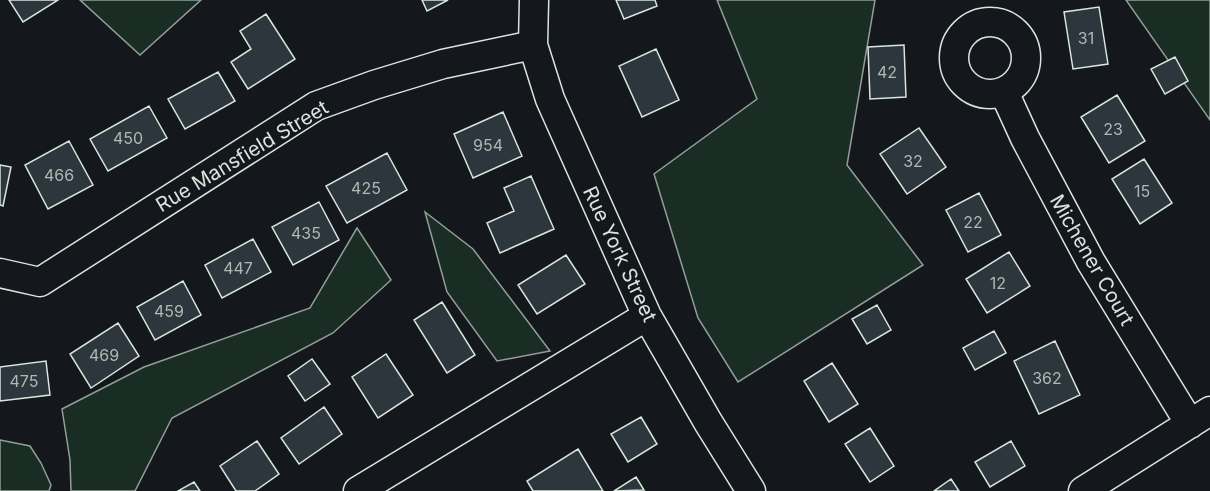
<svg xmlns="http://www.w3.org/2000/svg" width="1210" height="491" viewBox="0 0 1210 491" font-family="Inter,sans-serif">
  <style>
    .green { fill: #1a2d24; stroke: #939e99; stroke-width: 1.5 }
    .building { fill: #2c363c; stroke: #d8e6dc; stroke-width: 1.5 }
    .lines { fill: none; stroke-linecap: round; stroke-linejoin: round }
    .minor-casing { stroke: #d8e6dc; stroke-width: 31 }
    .minor { stroke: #14181c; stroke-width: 28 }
    .labels { text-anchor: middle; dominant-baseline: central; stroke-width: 4.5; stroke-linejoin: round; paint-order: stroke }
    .number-label { font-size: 16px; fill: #adbab4 }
    .street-label { font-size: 20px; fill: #d8e6dc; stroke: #14181c }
  </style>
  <rect width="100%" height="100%" fill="#14181c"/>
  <path class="green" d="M80,0H201L140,55Z
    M717,0H875L847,165L923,265L738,382L698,318L654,174L757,99Z
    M1126,0H1210V120Z
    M425,212L473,249L550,351L497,361L447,292Z
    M357,228L391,280L333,333L172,418L135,491H71L70,460L62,409L144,367L310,308Z
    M0,440L30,446L41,463L51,485L49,491H0Z"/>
  <path class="building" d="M9,0H58L23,22Z
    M422,0H448L427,11Z
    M616,0H655L657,6L624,19Z
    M1099,7L1108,64L1073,69L1064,12Z
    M266,14L295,59L248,89L231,62L251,49L240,31Z
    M904,45L906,97L870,99L868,47Z
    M656,49L679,100L642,117L619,66Z
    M1175,57L1188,81L1165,94L1151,69Z
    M218,72L235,101L185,129L168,99Z
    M1117,95L1145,141L1109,163L1081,117Z
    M149,106L167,138L108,171L90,139Z
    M503,112L522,156L473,178L454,134Z
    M919,128L946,167L907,194L880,154Z
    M69,141L93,185L48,209L25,165Z
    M387,153L407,190L347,223L326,186Z
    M1144,159L1172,203L1140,224L1112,179Z
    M0,165L11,167L3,206L0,205Z
    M531,176L554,229L500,253L487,223L514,211L504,188Z
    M979,193L1001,235L968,252L946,210Z
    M319,202L339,240L293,265L272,227Z
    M253,239L271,272L222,298L205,265Z
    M1009,252L1030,286L987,313L966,279Z
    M566,255L585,284L537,314L518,285Z
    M183,281L201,315L155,340L137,307Z
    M442,302L475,355L447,373L414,320Z
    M877,305L891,330L867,344L852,319Z
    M118,323L139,356L91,388L70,354Z
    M994,331L1006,353L975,370L963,348Z
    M1055,341L1080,395L1039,414L1014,361Z
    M386,354L413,395L378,418L352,377Z
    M312,359L330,384L305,401L288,376Z
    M46,361L50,395L0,401V367Z
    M832,363L858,404L829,422L804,381Z
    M324,407L342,434L299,464L281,438Z
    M641,417L657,444L628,462L611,434Z
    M870,428L894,466L870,482L845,444Z
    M257,441L279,474L255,491H236L220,466Z
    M1011,441L1025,466L990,487L975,462Z
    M578,449L603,491H533L527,481Z
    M636,477L644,490L614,491Z
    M951,479L959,491H934Z
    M194,482L200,491H178Z"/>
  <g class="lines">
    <g class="minor-casing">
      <path id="minor" d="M534,0L533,45L550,99L647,316L708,422L751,491
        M954 58a36 36 0 1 1 72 0a36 36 0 1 1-72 0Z
        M1004,92L1025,138L1091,262L1190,424
        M0,273L40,282L316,106L374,85L443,64L533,45
        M358,491L647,316
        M1083,491L1210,411"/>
    </g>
    <use href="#minor" class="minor"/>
  </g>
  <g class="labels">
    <g class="number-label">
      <text x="1086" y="38">31</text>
      <text x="887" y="72">42</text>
      <text x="1113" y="129">23</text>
      <text x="128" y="138">450</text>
      <text x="488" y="145">954</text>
      <text x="913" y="161">32</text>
      <text x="59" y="175">466</text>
      <text x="366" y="188">425</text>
      <text x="1142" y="191">15</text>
      <text x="973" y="222">22</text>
      <text x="306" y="233">435</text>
      <text x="238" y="268">447</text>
      <text x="998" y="283">12</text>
      <text x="169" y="311">459</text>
      <text x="104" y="355">469</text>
      <text x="1047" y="378">362</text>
      <text x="24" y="381">475</text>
    </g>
    <g class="street-label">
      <text transform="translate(242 156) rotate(-31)">Rue Mansfield Street</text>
      <text transform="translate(620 254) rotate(65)">Rue York Street</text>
      <text transform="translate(1092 260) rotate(60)">Michener Court</text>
    </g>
  </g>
</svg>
